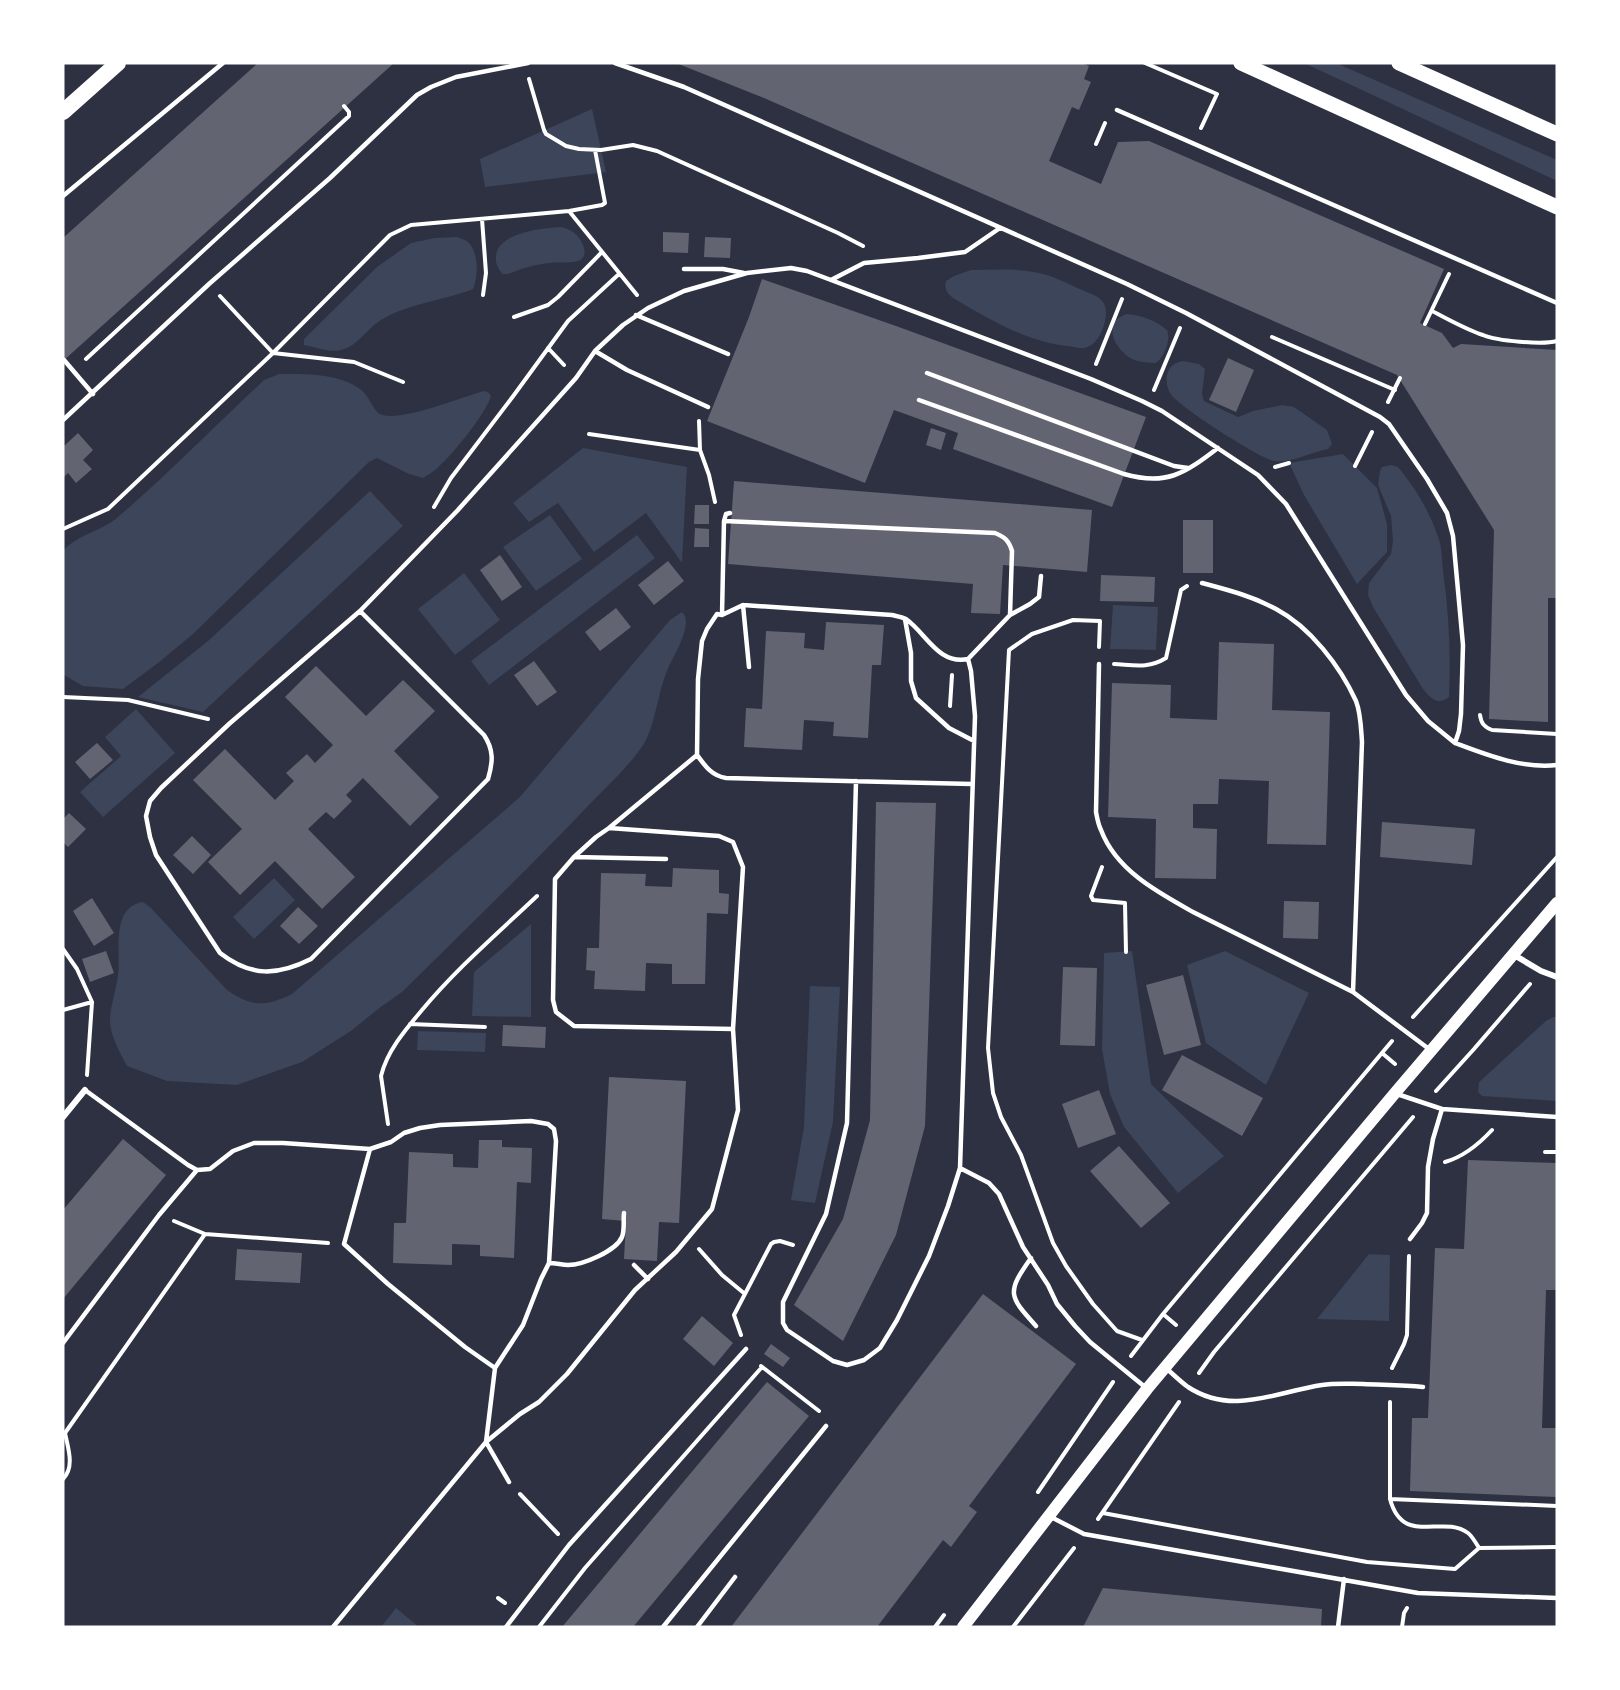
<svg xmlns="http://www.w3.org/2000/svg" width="1620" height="1690" viewBox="0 0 1620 1690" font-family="Lora,serif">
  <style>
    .green { fill: #3c4559 }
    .building { fill: #626471 }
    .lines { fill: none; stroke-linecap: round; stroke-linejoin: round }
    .path { stroke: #fff; stroke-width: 4 }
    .service { stroke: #fff; stroke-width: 4.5 }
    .minor { stroke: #fff; stroke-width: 6 }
    .secondary { stroke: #fff; stroke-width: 12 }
    .primary { stroke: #fff; stroke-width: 15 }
    .trunk { stroke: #fff; stroke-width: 16 }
  </style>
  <rect width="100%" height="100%" fill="#2d3142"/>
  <path class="green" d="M1304,63H1336L1557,160V181Z
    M592,109L606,172L485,187L480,159Z
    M562,227C571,230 579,234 583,245C592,268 562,261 550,263C536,264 521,269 508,274H503C498,269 495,263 496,256C498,232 544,228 562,227Z
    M457,237C462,239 467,240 470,244C479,256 478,277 473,289C443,301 409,303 381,320C366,329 358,346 341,350C330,353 315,347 304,345V339L377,267L411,243L435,238Z
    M971,270C993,270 1017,268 1039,273C1053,276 1065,282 1077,288C1099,297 1111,299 1104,325C1101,335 1095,346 1084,348C1079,349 1071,346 1066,346C1023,340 989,319 953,298C947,293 944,289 946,281L954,276Z
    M1126,314C1140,315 1156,320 1167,330C1171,340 1165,356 1156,363C1148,363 1140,362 1132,359C1119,352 1105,333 1117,319C1119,317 1123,316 1126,314Z
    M1183,361L1199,364L1205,369L1202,394L1204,401L1238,417L1253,411L1282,405L1294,407L1327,430L1332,444L1328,449C1313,452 1288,464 1274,461C1259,458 1177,406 1170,393C1167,388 1166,381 1167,375C1169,366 1174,363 1183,361Z
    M279,374C306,374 338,373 360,389C369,395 374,412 380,414C399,423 462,397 484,391L489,393L491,396C486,414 450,458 435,470C432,473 427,475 423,478L409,474L377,458L369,462L193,634L158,663L123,689L83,686L64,675L63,551C78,534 102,531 118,517C168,474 216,425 264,380Z
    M583,448L687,467L682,563L646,513L594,552L558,503L529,522L513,503Z
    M1343,454L1377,488L1387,524V552L1357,584L1304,495L1289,463Z
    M1391,465L1398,467C1417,490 1429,511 1439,539C1442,549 1442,561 1443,571C1449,613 1451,655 1449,697C1438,706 1430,698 1423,689L1373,607L1368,595L1369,583L1391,554L1393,541L1391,516L1378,485L1380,471L1382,467Z
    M370,491L403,526L203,712L138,697L208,641Z
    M550,515L582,559L536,591L503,547Z
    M637,535L655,558L489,685L471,661Z
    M464,573L500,620L455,655L418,609Z
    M1113,605L1158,607L1156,650L1110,649Z
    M682,612C694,622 675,654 669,666C658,690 657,717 646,740C635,761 603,790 586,808C526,871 464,931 402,992L378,1009L351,1031L302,1062L237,1085L167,1081L127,1066C120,1053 111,1037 110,1022C110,1006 116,991 118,975C121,953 110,907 143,902L151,908L227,990C252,1007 265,1007 292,994L520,797L670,620Z
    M136,709L175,753L103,817L80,792L121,756L105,737Z
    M274,878L295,900L254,939L233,917Z
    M531,924V1017L472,1016L474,972Z
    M1132,951L1151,1084L1224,1156L1178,1193L1124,1127L1110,1094L1102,1049L1104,953Z
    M1225,951L1309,993L1266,1085L1206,1043L1187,965Z
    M810,986L840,987L833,1122L815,1203L791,1200L804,1127Z
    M1553,1017H1557V1101L1482,1096L1478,1092L1479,1082L1546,1021Z
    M418,1031L486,1033L485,1052L417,1050Z
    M1369,1254L1390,1255L1389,1321L1317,1319Z
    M396,1608L419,1627H381Z"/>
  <path class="building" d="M258,63H394L63,361V238Z
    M676,63H1082L1089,66L1084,79L1091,82L1079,110L1072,107L1049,161L1101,184L1118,142L1149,141L1444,269L1420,323L1442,333L1453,348L1461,344L1557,350V598H1548V722L1489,719L1494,530L1397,375L764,98Z
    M663,232L689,233L688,253L663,252Z
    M705,237L731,238L730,258L704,257Z
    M762,279L896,326L1146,417L1112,507L953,449L958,433L894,410L865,483L707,421L749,317Z
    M1228,358L1254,370L1236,412L1209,400Z
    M931,428L946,433L941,450L926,445Z
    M78,433L93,450L83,460L92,469L76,483L68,473L63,478V447Z
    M734,481L1092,510L1087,572L1003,565L1000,614L971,613L973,584L728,564Z
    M695,505H709V524H694Z
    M1183,520H1213V573H1183Z
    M695,528L709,529V547H694Z
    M500,555L522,587L502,601L480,570Z
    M668,561L684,581L654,605L638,585Z
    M1101,575L1155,577L1154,602L1100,601Z
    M616,608L631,627L600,651L585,632Z
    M826,622L884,625L881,665H872L868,738L833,736L834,722L804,720L802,750L744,747L746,708L762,709L766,631L805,633L804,648L824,650Z
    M1219,642L1274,644L1272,710L1330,712L1326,845L1267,844L1269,781L1219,779L1218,804H1193V828L1217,829L1216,879L1155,878L1156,819L1108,817L1112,683L1171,685L1170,718L1217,720Z
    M534,661L557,692L537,706L514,675Z
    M316,666L366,716L403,680L435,711L394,751L439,797L410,826L363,778L346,795L352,801L334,819L326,812L308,829L355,877L322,909L275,861L240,895L208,862L242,829L193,780L225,749L275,800L294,781L286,773L307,754L315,763L333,745L285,697Z
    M97,743L113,760L90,779L75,762Z
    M876,802L936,803L925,1126L896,1235L843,1341L794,1305L843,1219L870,1120Z
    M69,813L86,829L68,847L63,842V819Z
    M1382,822L1475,829L1472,865L1380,857Z
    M192,836L211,855L193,874L173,855Z
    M673,868L719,870V893L729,894L728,914L707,913L705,984H672V964L646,963L645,991L594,989L595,971L586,970L587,948H599L601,873L646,874L645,886L672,887Z
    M92,898L114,933L94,946L73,911Z
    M1284,901L1319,902L1318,939L1283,938Z
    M298,907L318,926L299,944L280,926Z
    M106,951L114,973L90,982L82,959Z
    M1063,967L1097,968L1095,1046L1060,1045Z
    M1183,975L1201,1045L1164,1055L1146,985Z
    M503,1025L546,1027L545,1048L502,1046Z
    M1182,1055L1263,1098L1242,1136L1162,1090Z
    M609,1077L686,1081L679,1223L659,1222L657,1261L624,1259L626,1221L602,1219Z
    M1099,1090L1116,1134L1078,1148L1062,1104Z
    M123,1139L166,1175L63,1299V1210Z
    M479,1140H502V1147L532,1148L531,1183L517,1182L514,1258L480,1256V1245L452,1244V1265L393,1263L394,1223H406L409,1152L453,1154V1167L478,1168Z
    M1119,1146L1170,1203L1141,1228L1090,1171Z
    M1468,1160L1557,1163V1290H1546L1542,1428H1557V1497L1410,1491L1412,1418H1428L1435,1248L1464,1249Z
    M237,1249L302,1253L300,1283L235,1280Z
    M983,1294L1076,1364L969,1506L977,1512L951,1547L943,1540L877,1627H731Z
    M702,1316L733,1343L714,1366L683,1339Z
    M771,1344L790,1358L783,1367L764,1354Z
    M767,1382L809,1416L633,1627H562Z
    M1103,1588L1322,1609L1321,1627H1083Z"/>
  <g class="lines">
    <path class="path" d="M1145,63L1217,94L1201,128
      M529,79L544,130L546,134L566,146L579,149L601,150L633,145L657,151L838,233L863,246
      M1096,144L1105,123
      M569,211L637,295
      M482,219L486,273L483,295
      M220,296L273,353L354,362L403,382
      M1432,311C1448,319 1465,329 1483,335C1497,341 1542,345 1557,341
      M514,317L548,305L558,297L602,252
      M1425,324L1449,274
      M1272,337L1395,390
      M548,348L564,365
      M86,359L349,116V112L344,106
      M1096,364L1122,299
      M1154,390L1180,328
      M1388,402L1400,378
      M699,421L700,450L709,475L715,502
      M589,434L700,450
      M1355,466L1372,432
      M1275,467L1289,463
      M434,507L451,478L514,395L568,321L619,274
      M63,529L108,509L273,353L390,235L411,225L569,211L602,205L605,203L595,150
      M1099,647L1100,621L1073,620L1032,634L1009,650L988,1048L993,1093L1001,1117L1021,1155L1053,1243L1066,1266L1093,1304L1117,1331L1142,1340
      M1114,664C1134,665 1148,669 1166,658L1181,590L1187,586
      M63,697L128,700L208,719
      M950,706L952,675
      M1480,715C1481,723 1484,727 1492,730L1557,734
      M1102,867L1091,896L1093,900L1125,903L1126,952
      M63,949L77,969L92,1002L87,1075
      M63,1010L92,1002
      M1413,1017L1557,857
      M410,1024L485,1027
      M1382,1053L1395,1064
      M1436,1091L1474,1049L1530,984
      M388,1124L381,1076C387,1051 406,1029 422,1010C457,968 498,933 537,896
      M1545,1152H1557
      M1445,1162C1463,1157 1479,1144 1492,1130
      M174,1221L205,1234L328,1243
      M699,1249L722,1275L745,1294
      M1163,1314L1176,1325
      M741,1335L734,1315L771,1244L774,1242L780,1241L793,1245
      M1131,1356L1163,1314L1392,1041
      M761,1366L819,1411
      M1392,1368L1404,1344L1407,1335L1409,1256
      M1199,1373L1214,1352L1413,1117
      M1390,1402V1499C1403,1547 1442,1514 1468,1533C1472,1536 1476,1543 1479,1548L1557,1547
      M63,1433H65L205,1234
      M63,1479C75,1467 68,1448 65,1433
      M1038,1492L1113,1382
      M520,1494L558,1534
      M1390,1499L1557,1506
      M1103,1513L1367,1562L1455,1569L1479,1548
      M1098,1519L1179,1402
      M498,1598L505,1603
      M539,1627L585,1568L762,1367
      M935,1627L944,1615
      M1013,1627L1074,1548
      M1402,1627L1404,1613L1407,1608"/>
    <path class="service" d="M615,63L684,87L1127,284L1186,313L1380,417L1389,424L1427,479L1447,513L1453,536L1463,645L1461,714L1459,731L1455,743C1487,755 1522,769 1557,765
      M1117,110L1557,303
      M63,196L223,63
      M684,269H723L744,273
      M831,280L1091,379L1142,401L1162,411L1258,475L1286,504L1406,695L1428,721L1455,743
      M636,315L728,354
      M595,351L627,370L708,407
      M64,360L93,394
      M927,373L1174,466L1188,468
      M919,400L1124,474C1166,486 1184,474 1218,448
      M63,420L209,284L330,178L417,95L431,87L456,77L528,63
      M724,521L726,514L730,513
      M1202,583C1228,590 1252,596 1276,609C1310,627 1340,666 1356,701C1361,714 1361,729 1362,742L1353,992
      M743,605L749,667
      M360,611L484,735C494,750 493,762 488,779L311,959C277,976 251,977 220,953L156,855L150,837L146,816L150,801L161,788L229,724L360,611L457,511L576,378L595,351L623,325L648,308L684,291L747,273L791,268L807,271L831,280L864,263L918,258L965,252L1000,228
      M722,615L724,521L995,533C1005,537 1009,541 1012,551L1010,615L968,659
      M1010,615L1030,604L1039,597L1041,576
      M905,619L911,653V681L916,698L949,728L974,741
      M1099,664L1096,812C1097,817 1098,824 1101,830C1116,870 1157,892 1193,912L1353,992L1429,1049
      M697,755L698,679L702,641L707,629L717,614L722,615L743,605L892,615C896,616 902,617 906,619C926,633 938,665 968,659L971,671L975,716L960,1168L989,1183L999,1194L1023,1247L1048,1285L1057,1304L1075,1326L1090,1342L1145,1387
      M856,781L847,1123L826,1214L783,1302V1323L787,1330L833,1361L847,1365L864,1360L880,1348L897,1320L929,1256L948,1206L960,1168
      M574,857L666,859
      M733,1029L574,1026L556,1012L553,1000L555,879L574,857L596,837L609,828L697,755C705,766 712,776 726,778L972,784
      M85,1090L188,1165L197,1170L210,1169L233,1151L254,1143H283L370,1149L391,1142L404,1133L420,1128L440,1125L531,1121L548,1124L554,1129L556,1141L549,1263L541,1279L523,1325L495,1368L486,1442L333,1627
      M1397,1094L1442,1109L1433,1139L1428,1167L1427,1213L1422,1223L1410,1239
      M1442,1109L1557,1117
      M370,1149L344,1244L388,1284L465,1347L495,1368
      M1031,1258C1006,1293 1009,1296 1036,1326
      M549,1263C556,1263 562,1265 568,1265C583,1265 616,1251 622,1237C625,1229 623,1221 624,1213
      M634,1265L648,1279
      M63,1343L159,1215L197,1170
      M1167,1369C1174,1375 1181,1382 1188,1387C1232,1416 1276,1392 1322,1385C1335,1383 1349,1384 1363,1384C1383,1385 1403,1385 1423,1387
      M509,1482L486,1442L520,1414L539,1402L567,1374L635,1290L676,1252L712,1209L738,1110L733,1029L743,867L733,842L719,836L609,828
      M1051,1517L1084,1534L1418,1593L1557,1598
      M506,1627L569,1545L746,1349
      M663,1627L826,1426
      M697,1627L735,1577
      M1338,1627L1344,1579"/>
    <path class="minor" d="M1514,955L1541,971L1557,977
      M63,1117L85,1090"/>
    <path class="secondary" d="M963,1627L1147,1389L1395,1093L1557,903"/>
    <path class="primary" d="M1241,63L1557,207
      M1399,63L1557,134"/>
    <path class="trunk" d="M63,112L118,63"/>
  </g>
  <rect width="1620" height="1690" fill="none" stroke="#ffffff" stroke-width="129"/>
</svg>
